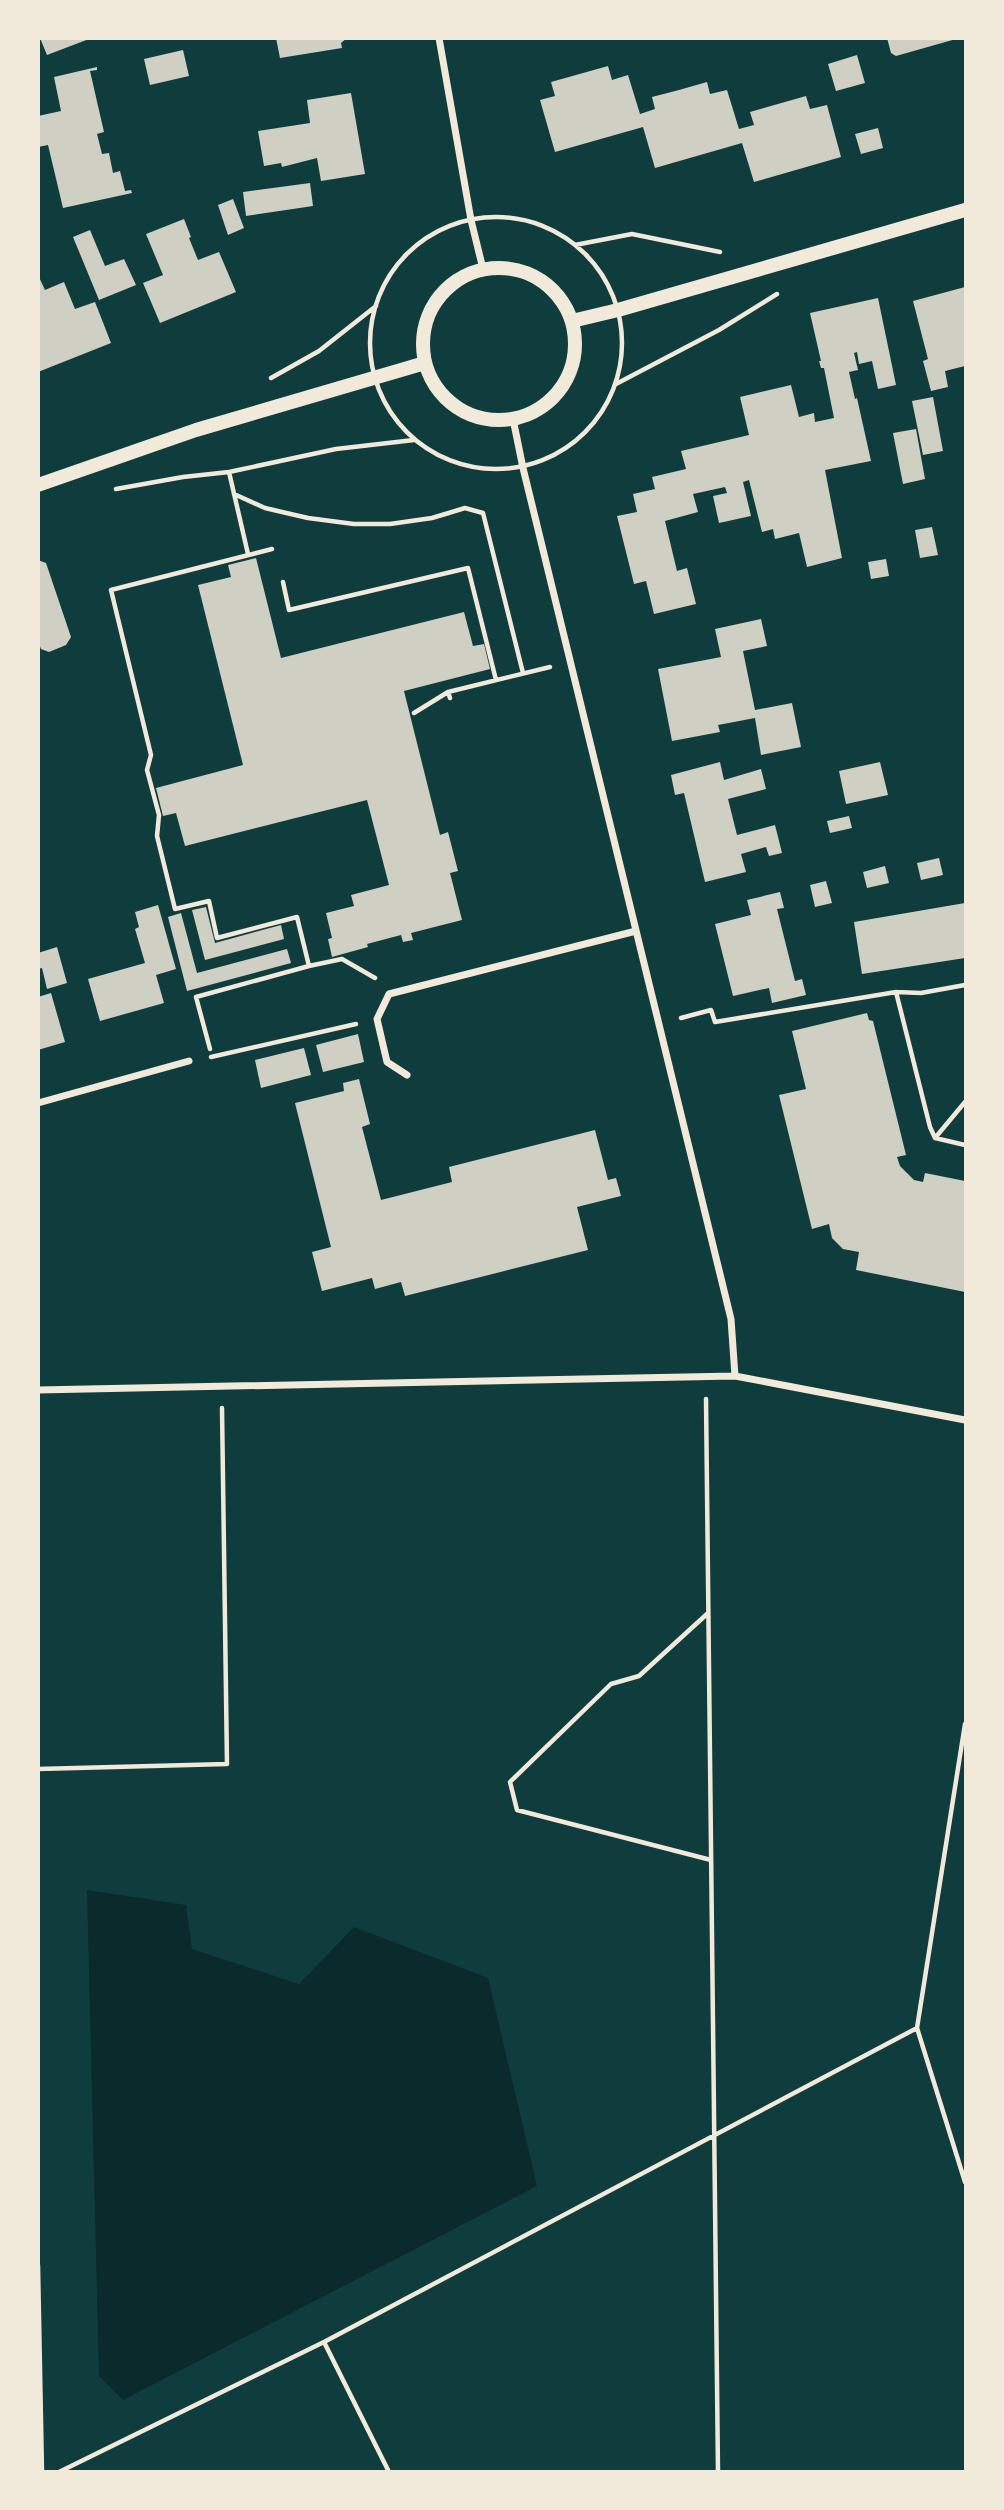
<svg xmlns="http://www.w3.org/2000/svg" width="1004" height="2510" viewBox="0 0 1004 2510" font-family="'PT Sans',sans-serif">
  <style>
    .water { fill: #0a2a2b }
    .building { fill: #cfcfc3 }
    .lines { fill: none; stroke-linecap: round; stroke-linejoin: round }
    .path { stroke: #f1e9da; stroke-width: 4.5 }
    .minor { stroke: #f1e9da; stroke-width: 7 }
    .secondary { stroke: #f1e9da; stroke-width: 14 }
  </style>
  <rect width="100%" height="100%" fill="#0f3d3e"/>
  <path class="water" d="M87,1890L186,1905L192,1949L299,1984L354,1927L488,1978L537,2186L123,2400L99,2376Z"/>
  <path class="building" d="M40,38L80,39H89L47,55Z
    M276,38H347L341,43L342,48L280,58Z
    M887,38H956V39L896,56L891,53Z
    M183,50L189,76L150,85L144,59Z
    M857,55L865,83L836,91L828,64Z
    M608,66L612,80L628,75L640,114L655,109L652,97L679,90L707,82L710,94L727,90L739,129L754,125L750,112L806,96L810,109L827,105L841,157L754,182L742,143L655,168L643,127L555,152L540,100L555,96L551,82Z
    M97,67V70L90,71L104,132L97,134L102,154L109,153L113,173L120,171L125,191L131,190L132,193L63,208L48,145L38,147V116L61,111L54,77Z
    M351,93L365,174L321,181L317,158L282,167L281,163L264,166L258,131L310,123L307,100Z
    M878,128L883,148L861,154L855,134Z
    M310,183L313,206L246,216L243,192Z
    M233,199L244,228L228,235L218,205Z
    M184,219L191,237L189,238L198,260L219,252L236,292L160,323L143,283L163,275L146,234Z
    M90,230L105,266L124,259L136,285L99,300L73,237Z
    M38,275L45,290L64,282L75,309L95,302L111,343L38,372Z
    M965,287V366L945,371L948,387L931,391L923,361L928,359L913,301Z
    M878,298L896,385L878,389L872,361L859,364L857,352L854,353L858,370L849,372L855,399L857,398L871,461L825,470L842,558L807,567L799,533L775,539L773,529L762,532L749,480L743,482L751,516L719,523L713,496L727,493L725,487L693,494L698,512L665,521L677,571L687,568L696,604L654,614L646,581L634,584L617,516L637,512L633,494L655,489L652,477L686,469L681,451L749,435L740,397L791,385L799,417L814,413L815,422L834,418L824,368H821L819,361H821L810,313Z
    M933,397L943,451L923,455L912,401Z
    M916,429L925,479L903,484L893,433Z
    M932,527L938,555L920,558L915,530Z
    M256,558L281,658L464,612L473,646L484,644L490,669L404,691L440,835L448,832L458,871L450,873L462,920L411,933L413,940L403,942L401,935L367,944L368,947L332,957L328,939L332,938L326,913L354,906L351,895L389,885L367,800L185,846L176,813L163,816L156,788L243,765L198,585L231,577L228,565Z
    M886,559L889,576L871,579L868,562Z
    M38,560L46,563L71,637L66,645L49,652L41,649L38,641Z
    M761,619L767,646L743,651L755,710L792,703L801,747L761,755L755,718L718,725L720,732L672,741L658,669L721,657L715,629Z
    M720,762L724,780L761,769L766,789L728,799L737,835L775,825L782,853L769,856L766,847L741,854L746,872L705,882L684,793L675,795L671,775Z
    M880,762L888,795L846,804L839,771Z
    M849,816L852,828L830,833L827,821Z
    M939,858L943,875L921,880L917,863Z
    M885,866L889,883L867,888L863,872Z
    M826,881L832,903L815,907L810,885Z
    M780,892L784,908L777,909L795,981L802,979L806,995L772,1003L769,988L733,996L715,924L751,915L747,900Z
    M965,903V958L862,974L854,922Z
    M158,905L176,969L156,975L164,1003L100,1021L88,979L145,963L135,929L139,927L135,912Z
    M206,907L215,943L281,925L284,939L205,960L192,910Z
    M181,913L197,973L287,949L291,963L187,991L168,917Z
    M57,947L67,983L47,989L42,968L38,969V953Z
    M51,993L65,1042L38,1050V997Z
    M867,1013L869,1020L873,1021L906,1155L897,1157L900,1166L914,1180L923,1182L925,1173L965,1181V1292L856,1270L859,1252L843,1249L832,1238L829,1224L812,1229L779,1095L806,1089L792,1031Z
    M358,1034L364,1062L323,1072L316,1045Z
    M304,1048L311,1075L261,1088L255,1060Z
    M359,1079L370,1124L362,1127L381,1200L452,1182L449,1167L595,1130L608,1180L616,1178L621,1196L577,1207L588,1250L405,1296L401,1282L375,1289L372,1278L322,1291L312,1252L331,1247L295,1103L344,1091L343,1083Z"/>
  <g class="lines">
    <path class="path" d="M370 343a126 126 0 1 1 252 0a126 126 0 1 1-252 0Z
      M575,245L632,234L720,252
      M271,378L319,351L376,306
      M616,384L719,330L777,294
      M229,472L248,554
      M116,489L183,477L229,472L336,449L414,440
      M234,494L265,508L308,518L354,524H390L432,518L465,508L483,513L523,673
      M283,582L289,610L468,568L496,680
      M450,698L448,692L550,667
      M414,713L448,692
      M309,966L342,959L375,978
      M896,992L930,1127L935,1138
      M681,1018L711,1010L715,1022L896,992L921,993L965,985
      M210,1049L196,997L309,966L297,917L217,938L209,901L175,909L157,836L159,815L147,770L151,755L111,590L272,549
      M211,1057L356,1024
      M965,1102L935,1138L965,1145
      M706,1399L718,2472
      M707,1614L639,1676L611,1684L510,1782L517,1810L711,1860
      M38,1769L227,1764L222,1408
      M917,2028L965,2182
      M38,2265L42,2472
      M324,2342L389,2472
      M59,2472L324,2342L917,2028L965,1724"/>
    <path class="minor" d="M439,38L471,220L483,269
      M513,419L523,468L731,1319L735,1376
      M407,1075L387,1062L377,1019L389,994L636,931
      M38,1103L189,1061
      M38,1390L735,1376L965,1420"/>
    <path class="secondary" d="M423 344a76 76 0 1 1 152 0a76 76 0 1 1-152 0Z
      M572,321L618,310L965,210
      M38,485L196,430L425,363"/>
  </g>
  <rect width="1004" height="2510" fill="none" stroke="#f1e9da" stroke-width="80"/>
</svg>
